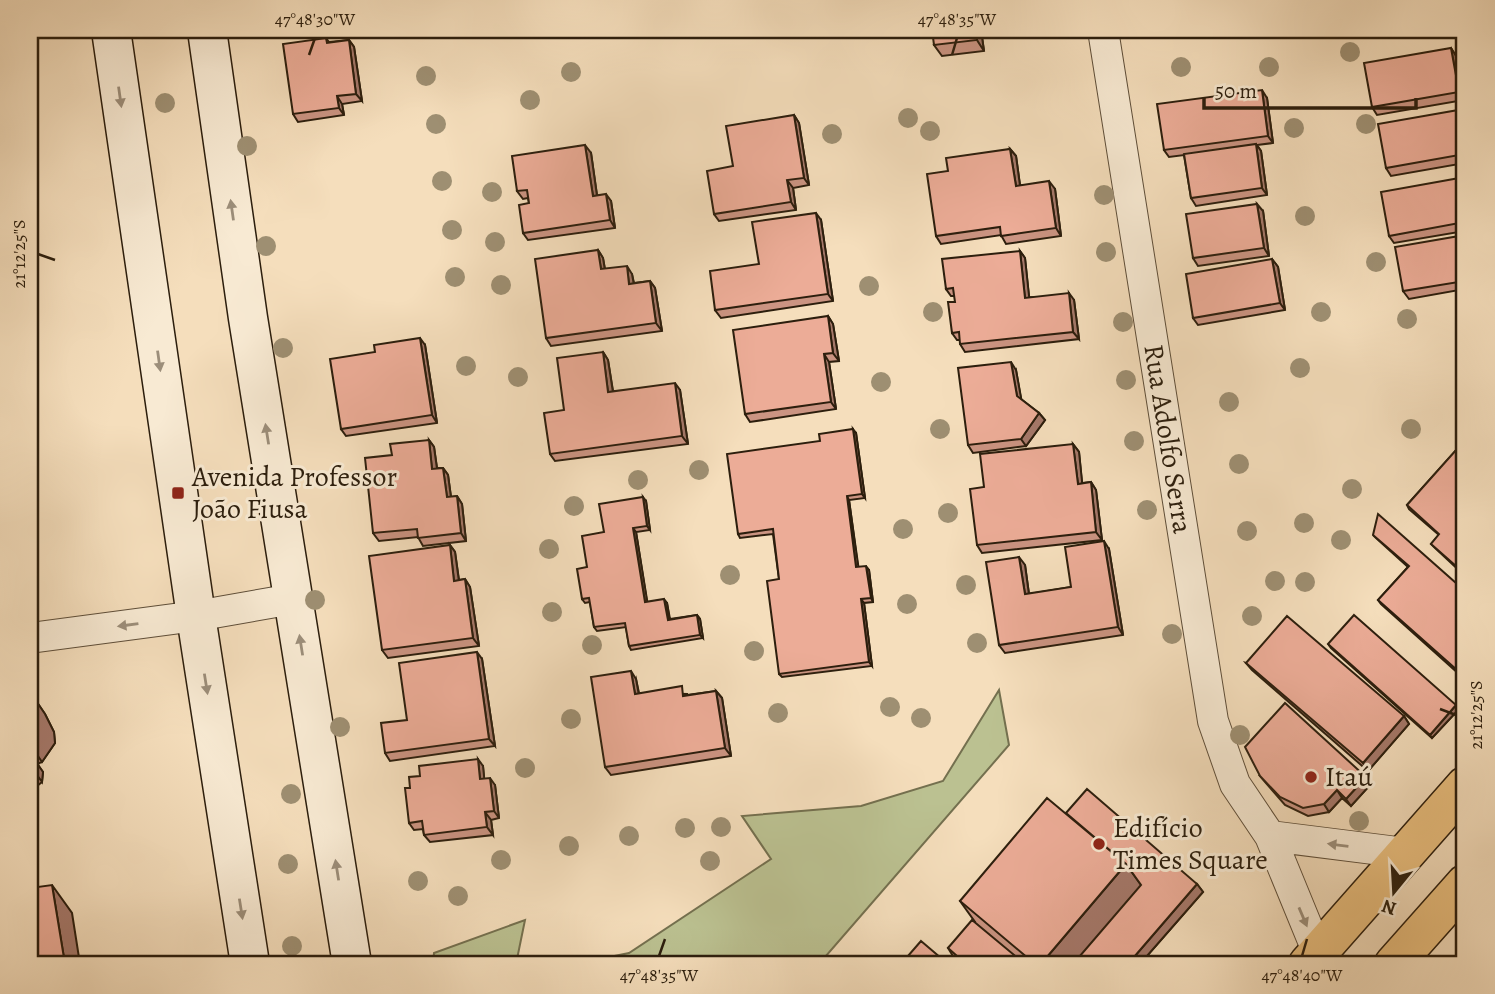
<svg xmlns="http://www.w3.org/2000/svg" width="1495" height="994" viewBox="0 0 1495 994" font-family="Alegreya,serif">
  <style>
    .green { fill: #bbc191; stroke: #74704f; stroke-width: 2 }
    .lines { fill: none; stroke-linecap: round; stroke-linejoin: round }
    .street-casing { stroke: #5e4e39; stroke-width: 32 }
    .secondary-casing { stroke: #2c1e0d; stroke-width: 41 }
    .primary-casing { stroke: #2c1e0d; stroke-width: 41 }
    .street { stroke: #f8ead3; stroke-width: 30 }
    .secondary { stroke: #f8ead3; stroke-width: 38 }
    .primary { stroke: #eabf7e; stroke-width: 38 }
    .tree { fill: #9e8f72 }
    .wall { fill: #cb9482; stroke: #2c1e0d; stroke-width: 2 }
    .shaded-wall { fill: #a5786a; stroke: #2c1e0d; stroke-width: 2 }
    .building { fill: #ecac97; stroke: #2c1e0d; stroke-width: 2 }
    .oneway { fill: #9c8e7a }
    .ticks { fill: none; stroke: #2c1e0d; stroke-width: 2.5 }
    .poi-dot { fill: #8f2418; stroke: #f8ead3; stroke-width: 2.5 }
    .labels { text-anchor: middle; dominant-baseline: central; stroke-width: 6; stroke-linejoin: round; paint-order: stroke }
    .street-label { font-size: 28px; fill: #2c1e0d; stroke: #f8ead3 }
    .poi-label { font-size: 28px; fill: #2c1e0d; stroke: #f8ead3; text-anchor: start }
    .neatline { fill: none; stroke: #2c1e0d; stroke-width: 2.5 }
    .ticks-label { font-size: 18px; text-anchor: middle; fill: #2c1e0d }
  </style>
  <rect width="100%" height="100%" fill="#f5debc"/>
  <filter id="stains"><feTurbulence type="fractalNoise" baseFrequency=".00286" numOctaves="4"/><feColorMatrix values="0 0 0 0 .2 0 0 0 0 .09 0 0 0 0 .02 0 0 0 .5 -.17"/></filter>
  <radialGradient id="worn" r=".72"><stop offset=".6" stop-color="#630" stop-opacity="0"/><stop offset="1" stop-color="#630" stop-opacity=".3"/></radialGradient>
  <path class="green" d="M999,690L1009,745L819,964H575L629,953L771,859L742,816L861,806L943,781Z
    M525,920L516,964H433L434,953Z"/>
  <g class="lines">
    <g class="street-casing">
      <path id="street" d="M1103,30L1213,721L1235,784L1270,836L1318,953
        M30,638L196,616L293,599
        M1270,836L1405,853"/>
    </g>
    <g class="secondary-casing">
      <path id="secondary" d="M111,30L196,616L250,964
        M207,30L248,318L352,964"/>
    </g>
    <g class="primary-casing">
      <path id="primary" d="M1308,964L1465,786
        M1394,964L1465,884"/>
    </g>
    <use href="#street" class="street"/>
    <use href="#secondary" class="secondary"/>
    <use href="#primary" class="primary"/>
  </g>
  <g class="tree">
    <circle cx="1350" cy="52" r="10"/>
    <circle cx="1181" cy="67" r="10"/>
    <circle cx="1269" cy="67" r="10"/>
    <circle cx="571" cy="72" r="10"/>
    <circle cx="426" cy="76" r="10"/>
    <circle cx="530" cy="100" r="10"/>
    <circle cx="165" cy="103" r="10"/>
    <circle cx="908" cy="118" r="10"/>
    <circle cx="436" cy="124" r="10"/>
    <circle cx="1366" cy="124" r="10"/>
    <circle cx="1294" cy="128" r="10"/>
    <circle cx="930" cy="131" r="10"/>
    <circle cx="832" cy="134" r="10"/>
    <circle cx="247" cy="146" r="10"/>
    <circle cx="442" cy="181" r="10"/>
    <circle cx="492" cy="192" r="10"/>
    <circle cx="1104" cy="195" r="10"/>
    <circle cx="1305" cy="216" r="10"/>
    <circle cx="452" cy="230" r="10"/>
    <circle cx="495" cy="242" r="10"/>
    <circle cx="266" cy="246" r="10"/>
    <circle cx="1106" cy="252" r="10"/>
    <circle cx="1376" cy="262" r="10"/>
    <circle cx="455" cy="277" r="10"/>
    <circle cx="501" cy="285" r="10"/>
    <circle cx="869" cy="286" r="10"/>
    <circle cx="933" cy="312" r="10"/>
    <circle cx="1321" cy="312" r="10"/>
    <circle cx="1407" cy="319" r="10"/>
    <circle cx="1123" cy="322" r="10"/>
    <circle cx="283" cy="348" r="10"/>
    <circle cx="466" cy="366" r="10"/>
    <circle cx="1300" cy="368" r="10"/>
    <circle cx="518" cy="377" r="10"/>
    <circle cx="1126" cy="380" r="10"/>
    <circle cx="881" cy="382" r="10"/>
    <circle cx="1229" cy="402" r="10"/>
    <circle cx="940" cy="429" r="10"/>
    <circle cx="1411" cy="429" r="10"/>
    <circle cx="1134" cy="441" r="10"/>
    <circle cx="1239" cy="464" r="10"/>
    <circle cx="699" cy="470" r="10"/>
    <circle cx="638" cy="480" r="10"/>
    <circle cx="1352" cy="489" r="10"/>
    <circle cx="574" cy="506" r="10"/>
    <circle cx="1147" cy="510" r="10"/>
    <circle cx="948" cy="513" r="10"/>
    <circle cx="1304" cy="523" r="10"/>
    <circle cx="903" cy="529" r="10"/>
    <circle cx="1247" cy="531" r="10"/>
    <circle cx="1341" cy="540" r="10"/>
    <circle cx="549" cy="549" r="10"/>
    <circle cx="730" cy="575" r="10"/>
    <circle cx="1275" cy="581" r="10"/>
    <circle cx="1305" cy="582" r="10"/>
    <circle cx="966" cy="585" r="10"/>
    <circle cx="315" cy="600" r="10"/>
    <circle cx="907" cy="604" r="10"/>
    <circle cx="552" cy="612" r="10"/>
    <circle cx="1252" cy="616" r="10"/>
    <circle cx="1172" cy="634" r="10"/>
    <circle cx="977" cy="643" r="10"/>
    <circle cx="592" cy="645" r="10"/>
    <circle cx="754" cy="651" r="10"/>
    <circle cx="890" cy="707" r="10"/>
    <circle cx="778" cy="713" r="10"/>
    <circle cx="921" cy="718" r="10"/>
    <circle cx="571" cy="719" r="10"/>
    <circle cx="340" cy="727" r="10"/>
    <circle cx="1240" cy="735" r="10"/>
    <circle cx="525" cy="768" r="10"/>
    <circle cx="291" cy="794" r="10"/>
    <circle cx="1359" cy="821" r="10"/>
    <circle cx="721" cy="827" r="10"/>
    <circle cx="685" cy="828" r="10"/>
    <circle cx="629" cy="836" r="10"/>
    <circle cx="569" cy="846" r="10"/>
    <circle cx="501" cy="860" r="10"/>
    <circle cx="710" cy="861" r="10"/>
    <circle cx="288" cy="864" r="10"/>
    <circle cx="418" cy="881" r="10"/>
    <circle cx="458" cy="896" r="10"/>
    <circle cx="292" cy="946" r="10"/>
  </g>
  <path class="wall" d="M981,30L984,51L942,56L934,45Z
    M326,38L329,42L349,40L354,47L362,101L342,104L344,115L298,122L293,114Z
    M1451,48L1456,56L1464,100L1377,115L1372,107Z
    M1267,98L1273,143L1257,145L1261,151L1267,195L1196,206L1191,198L1184,155L1169,157L1164,150Z
    M1464,109L1465,163L1391,176L1386,168Z
    M794,115L799,123L809,185L793,188L796,210L719,221L714,214L733,166Z
    M1010,149L1016,156L1020,185L1055,189L1061,236L1006,244L1001,235L941,244L936,236L948,171Z
    M591,153L597,195L611,201L615,228L528,240L523,233L529,203L528,198L523,199L517,191Z
    M1465,177V231L1394,243L1389,236Z
    M1263,211L1269,256L1198,266L1193,258Z
    M821,220L833,301L721,318L715,310L759,264Z
    M1465,235V289L1409,299L1403,291Z
    M598,250L603,258L605,269L632,274L634,283L650,281L655,288L662,331L551,346L546,338Z
    M1020,251L1025,258L1029,297L1074,300L1079,339L965,352L960,344V340H957L952,333L955,302V296H951L946,289Z
    M1272,259L1278,267L1285,310L1198,325L1193,318Z
    M828,316L833,324L839,361L829,362L836,409L750,422L745,414Z
    M425,345L437,423L346,436L341,429Z
    M603,352L608,360L613,391L680,390L688,444L555,461L550,454L564,410Z
    M1016,370L1021,399L1039,413L1045,420L1026,446L973,453L968,445Z
    M856,433L865,498L849,500L858,567L869,570L873,602L864,603L872,666L782,677L779,674V579L773,534L740,538L738,534L820,441Z
    M429,440L434,447L437,468H443L448,475L451,497L457,496L462,504L466,541L423,546L418,537L379,541L373,533L392,455Z
    M1465,440V576L1434,547L1431,544L1439,535L1409,509L1407,505Z
    M1073,444L1079,452L1082,483L1091,482L1096,490L1102,540L982,553L977,545L984,487Z
    M30,501L35,546H30Z
    M646,501L650,530L636,532L647,602L667,603L670,619L697,615L700,619L703,638L631,650L629,646L626,627L597,631L594,627L590,602L585,603L582,599L587,567L604,532Z
    M1373,535L1465,591V667L1459,674L1381,604L1378,600L1408,567L1376,538Z
    M450,545L455,552L459,580L465,579L470,587L479,646L388,658L382,650Z
    M1109,549L1123,635L1005,653L999,645L1025,565L1029,594L1071,587Z
    M1328,644L1459,709L1432,738L1331,648Z
    M482,659L495,746L390,761L385,753L407,720Z
    M1246,663L1404,716L1409,724L1368,771L1252,670Z
    M636,679L639,693L687,694V695L716,691L722,698L731,756L611,775L605,767Z
    M30,692L45,714L54,732L55,743L42,762L37,764L43,772L42,782L37,786L30,787Z
    M483,766L484,778L495,785L499,818L491,820L493,835L430,842L424,835L423,829L414,830L409,823L410,788Z
    M1260,776L1366,777L1371,784L1351,806L1342,798L1329,812L1308,816L1285,805L1266,783Z
    M1066,813L1197,884L1203,892L1140,964H962L953,956L948,948L975,922L960,901Z"/>
  <path class="shaded-wall" d="M975,30H981L984,51L977,40Z
    M349,40L354,47L362,101L356,94Z
    M1451,48L1456,56L1464,100L1459,92Z
    M1262,90L1267,98L1273,143L1268,136Z
    M337,96L342,104L344,115L339,108Z
    M794,115L799,123L809,185L804,178Z
    M1256,144L1261,151L1267,195L1262,188Z
    M585,145L591,153L598,203L593,196Z
    M1010,149L1016,156L1021,193L1016,186Z
    M787,180L793,188L796,210L791,202Z
    M1049,181L1055,189L1061,236L1056,228Z
    M606,194L611,201L615,228L610,220Z
    M1257,204L1263,211L1269,256L1264,248Z
    M816,213L821,220L833,301L828,294Z
    M598,250L603,258L606,277L601,269Z
    M1020,251L1025,258L1030,305L1025,298Z
    M1272,259L1278,267L1285,310L1280,303Z
    M627,266L632,274L635,291L629,284Z
    M650,281L655,288L662,331L656,323Z
    M1069,293L1074,300L1079,339L1073,332Z
    M828,316L833,324L839,361L833,353Z
    M420,338L425,345L437,423L432,415Z
    M603,352L608,360L614,399L608,392Z
    M824,354L829,362L836,409L831,402Z
    M1011,362L1016,370L1022,403L1017,396Z
    M675,383L680,390L688,444L682,436Z
    M1039,413L1045,420L1026,446L1021,439Z
    M853,429L856,433L865,498L862,494Z
    M429,440L434,447L438,476L432,469Z
    M1073,444L1079,452L1083,491L1078,484Z
    M443,468L448,475L452,505L447,497Z
    M1091,482L1096,490L1102,540L1096,532Z
    M457,496L462,504L466,541L461,533Z
    M847,496L849,500L859,571L856,567Z
    M643,497L646,501L650,530L647,526Z
    M30,501L35,546L30,538Z
    M633,528L636,532L648,606L645,602Z
    M1104,541L1109,549L1123,635L1118,627Z
    M450,545L455,552L460,589L454,581Z
    M1019,557L1025,565L1030,602L1025,594Z
    M866,566L869,570L873,602L871,598Z
    M465,579L470,587L479,646L473,638Z
    M664,599L667,603L670,623L668,620Z
    M861,599L864,603L872,666L869,662Z
    M697,615L700,619L703,638L700,635Z
    M477,652L482,659L495,746L489,739Z
    M1465,660V667L1459,674L1457,670Z
    M631,671L636,679L640,701L635,694Z
    M716,691L722,698L731,756L725,748Z
    M30,692L45,714L54,732L55,743L42,762L30,744Z
    M1456,705L1459,709L1432,738L1430,735Z
    M1404,716L1409,724L1368,771L1363,763Z
    M30,753L43,772L42,782L30,765Z
    M478,759L483,766L485,786L480,779Z
    M1366,777L1371,784L1351,806L1346,799Z
    M490,778L495,785L499,818L494,811Z
    M1337,790L1342,798L1329,812L1324,804Z
    M485,812L491,820L493,835L487,827Z
    M1126,864L1146,892L1085,964H1041Z
    M1197,884L1203,892L1140,964H1128Z
    M52,885L72,913L80,964H65Z"/>
  <path class="building" d="M932,30H975L977,40L934,45Z
    M326,38L327,43L349,40L356,94L337,96L339,108L293,114L283,44Z
    M1451,48L1459,92L1372,107L1364,63Z
    M1262,90L1268,136L1164,150L1157,104Z
    M1464,109L1465,154L1386,168L1378,124Z
    M794,115L804,178L787,180L791,202L714,214L707,171L733,166L726,126Z
    M1256,144L1262,188L1191,198L1184,154Z
    M585,145L593,196L606,194L610,220L523,233L519,205L529,203L527,190L517,191L512,156Z
    M1010,149L1016,186L1049,181L1056,228L1001,236L1000,227L936,236L927,174L948,171L946,158Z
    M1465,177V222L1389,236L1381,192Z
    M1257,204L1264,248L1193,258L1186,214Z
    M816,213L828,294L715,310L710,271L759,264L752,222Z
    M1465,235V281L1403,291L1395,247Z
    M598,250L601,269L627,266L629,284L650,281L656,323L546,338L535,259Z
    M1020,251L1025,298L1069,293L1073,332L960,344L959,332L952,333L948,302H955L953,288L946,289L942,259Z
    M1272,259L1280,303L1193,318L1186,274Z
    M828,316L833,353L824,354L831,402L745,414L733,330Z
    M420,338L432,415L341,429L330,359L375,352L374,345Z
    M603,352L608,392L675,383L682,436L550,454L544,413L564,410L557,358Z
    M1011,362L1017,396L1039,413L1021,439L968,445L958,368Z
    M853,429L862,494L847,496L856,567L866,566L871,598L861,599L869,662L779,674L767,581L779,579L773,529L738,534L727,454L820,441L819,434Z
    M429,440L432,469L443,468L447,497L457,496L461,533L418,538L417,529L373,533L365,458L392,455L390,444Z
    M1465,440V574L1431,544L1439,534L1407,505Z
    M1073,444L1078,484L1091,482L1096,532L977,545L970,489L984,487L980,454Z
    M643,497L647,526L633,528L645,602L664,599L668,620L697,615L700,635L629,646L625,623L594,627L589,598L582,599L577,569L587,567L582,536L604,532L599,504Z
    M1378,514L1465,591V660L1457,670L1378,600L1409,566L1373,535Z
    M1104,541L1118,627L999,645L986,562L1019,557L1025,594L1071,587L1065,547Z
    M450,545L454,581L465,579L473,638L382,650L369,556Z
    M1354,615L1456,705L1430,735L1328,644Z
    M1287,616L1404,716L1363,763L1246,663Z
    M477,652L489,739L385,753L381,723L407,720L399,663Z
    M631,671L635,694L682,686L683,696L716,691L725,748L605,767L591,677Z
    M30,695L34,704L35,714L30,722Z
    M1285,703L1366,777L1346,799L1337,790L1324,804L1303,808L1280,797L1260,776L1245,747Z
    M478,759L480,779L490,778L494,811L485,812L487,827L424,835L422,821L409,823L405,788H410L409,777L420,776L419,766Z
    M1087,789L1197,884L1128,964H1073L1141,885L1126,864L1066,813Z
    M1047,798L1126,864L1041,964H1035L960,901Z
    M52,885L65,964H30V888Z
    M972,920L1025,964H966L948,948Z
    M921,941L948,964H901Z"/>
  <defs><path id="oneway-solid" d="M-6-.8H1V-3.2L6.5 0L1 3.2V.8H-6Z" transform="scale(1.75)"/></defs>
  <g class="oneway">
    <use href="#oneway-solid" transform="translate(120 97) rotate(82)"/>
    <use href="#oneway-solid" transform="translate(232 210) rotate(-98)"/>
    <use href="#oneway-solid" transform="translate(159 361) rotate(82)"/>
    <use href="#oneway-solid" transform="translate(267 434) rotate(-99)"/>
    <use href="#oneway-solid" transform="translate(128 625) rotate(172)"/>
    <use href="#oneway-solid" transform="translate(301 645) rotate(-99)"/>
    <use href="#oneway-solid" transform="translate(206 684) rotate(81)"/>
    <use href="#oneway-solid" transform="translate(1338 845) rotate(-173)"/>
    <use href="#oneway-solid" transform="translate(337 870) rotate(-99)"/>
    <use href="#oneway-solid" transform="translate(241 909) rotate(81)"/>
    <use href="#oneway-solid" transform="translate(1303 917) rotate(67)"/>
  </g>
  <path class="ticks" d="M309,55L315,38M952,55L957,38M38,254L55,260M1440,709L1456,715M659,956L665,939M1302,956L1307,939"/>
  <g class="poi-dot">
    <rect x="171" y="486" width="14" height="14" rx="3.5"/>
    <circle cx="1311" cy="777" r="7"/>
    <circle cx="1099" cy="844" r="7"/>
  </g>
  <g class="labels">
    <g class="street-label">
      <text transform="translate(1168 439) rotate(81)">Rua Adolfo Serra</text>
    </g>
    <g class="poi-label">
      <text x="192" y="477">Avenida Professor<tspan x="192" dy="32">João Fiusa</tspan></text>
      <text x="1325" y="777">Itaú</text>
      <text x="1113" y="828">Edifício<tspan x="1113" dy="32">Times Square</tspan></text>
    </g>
  </g>
  <rect width="1495" height="994" fill="none" stroke="#f5debc" stroke-width="77"/>
  <g transform="translate(1394 892) rotate(198)" stroke="#f8ead3" stroke-width="5" paint-order="stroke">
  <path d="M0-5L12 26L0 18L-12 26Z" fill="#2c1e0d"/>
  <text y="-10" font-size="19" font-weight="bold" text-anchor="middle" fill="#2c1e0d">N</text>
  </g>
  <path d="M1204 98v10h212v-10" fill="none" stroke="#2c1e0d" stroke-width="3.5"/>
  <text x="1215" y="98" font-size="21" fill="#2c1e0d" stroke="#f8ead3" stroke-width="5" paint-order="stroke">50 m</text>
  <rect x="38" y="38" width="1418" height="918" class="neatline"/>
  <g class="ticks-label">
    <text x="315" y="25">47°48'30"W</text>
    <text x="957" y="25">47°48'35"W</text>
    <text transform="translate(19 254) rotate(-90)" y="6">21°12'25"S</text>
    <text transform="translate(1476 715) rotate(-90)" y="6">21°12'25"S</text>
    <text x="659" y="981">47°48'35"W</text>
    <text x="1302" y="981">47°48'40"W</text>
  </g>
  <rect width="100%" height="100%" filter="url(#stains)"/>
  <rect width="100%" height="100%" fill="url(#worn)"/>
</svg>
